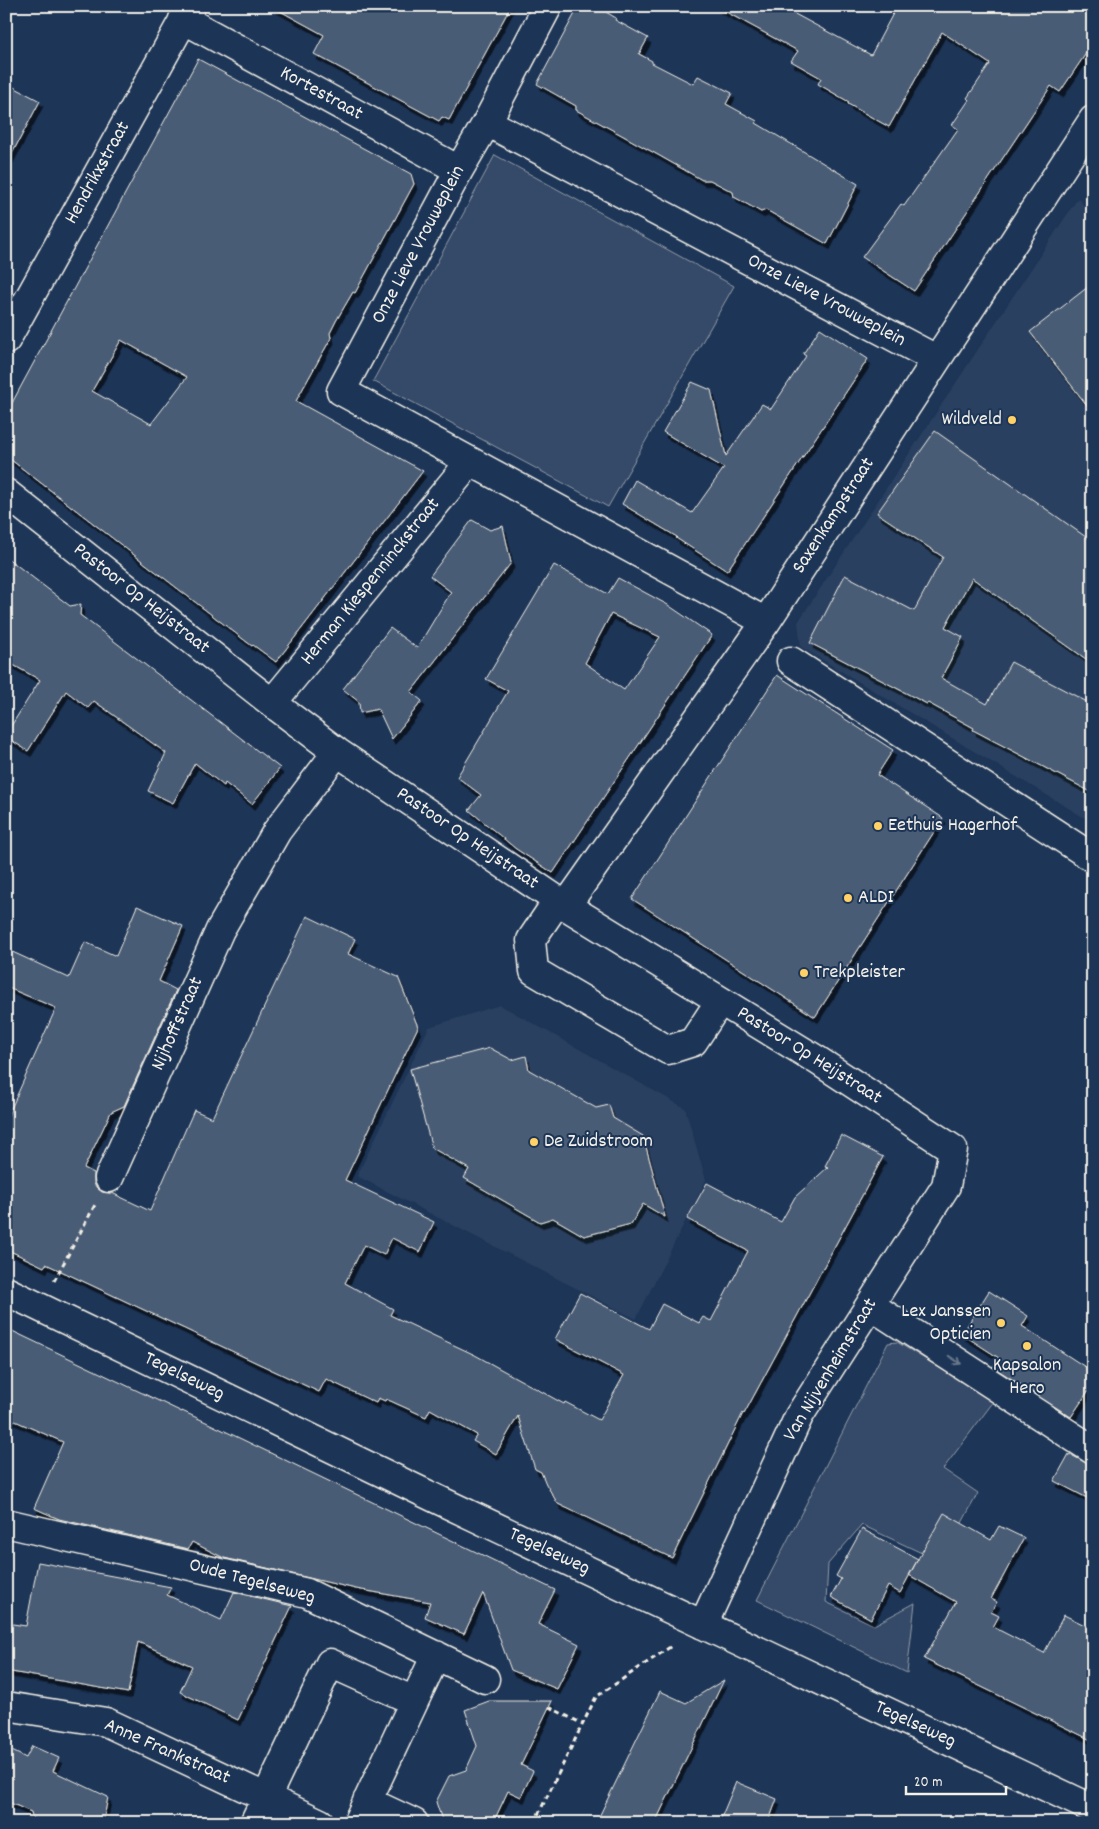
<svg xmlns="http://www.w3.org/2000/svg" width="1099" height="1829" viewBox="0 0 1099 1829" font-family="Dekko,sans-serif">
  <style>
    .built { fill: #2a4060 }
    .green { fill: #354a67; stroke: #949ea8 }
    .building { fill: #485b74; stroke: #f4f1e8; fill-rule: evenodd; filter: url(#shadow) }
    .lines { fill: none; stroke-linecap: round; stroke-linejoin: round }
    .minor-casing { stroke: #f4f1e8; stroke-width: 31 }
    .path { stroke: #f4f1e8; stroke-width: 3; stroke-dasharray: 5 4; stroke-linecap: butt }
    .minor { stroke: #1d3557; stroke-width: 28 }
    .oneway { stroke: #68778a }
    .poi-dot { fill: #ffd166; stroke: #1d3557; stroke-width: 2 }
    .labels { text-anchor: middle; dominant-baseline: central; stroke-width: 4; stroke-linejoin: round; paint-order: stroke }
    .street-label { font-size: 20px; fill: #f4f1e8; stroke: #1d3557 }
    .poi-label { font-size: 20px; fill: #f4f1e8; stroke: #1d3557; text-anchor: start }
  </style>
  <defs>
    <filter id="shadow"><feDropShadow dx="3" dy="5.5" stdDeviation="0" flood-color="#0009"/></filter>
  </defs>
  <rect width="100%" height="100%" fill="#1d3557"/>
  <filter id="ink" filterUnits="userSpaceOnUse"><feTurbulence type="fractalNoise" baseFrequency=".02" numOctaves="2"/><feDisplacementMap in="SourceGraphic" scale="10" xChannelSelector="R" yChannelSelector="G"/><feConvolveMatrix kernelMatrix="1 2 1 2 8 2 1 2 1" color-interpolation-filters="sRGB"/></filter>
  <g filter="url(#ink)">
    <path class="built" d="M1078,198L1093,217V823L801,647L798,622Z
      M500,1005L685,1108L706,1180L636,1319L357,1176L429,1027Z"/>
    <path class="green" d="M495,155L734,286L608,507L373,381Z
      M897,1342L994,1401L943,1469L978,1493L941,1562L862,1525L828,1564L826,1602L874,1625L915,1603L907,1673L757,1600L888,1343Z"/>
    <path class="building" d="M271,6H511L449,120L442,117L439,121L314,54L324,35Z
      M579,6H596L616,18L615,20L648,38L639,54L652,61V63L693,84L698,76L732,93L726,104L757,121L756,123L858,184L827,244L766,210L761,212L734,197L733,192L710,180H702L658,155L576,110V106L537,84Z
      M715,6H780L871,55L897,6H1093V43L1060,92L1051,86L914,291L862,257L901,204L904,206L958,129L952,125L969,100L967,98L990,64L942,32L889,127L848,104L849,102L818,84L821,78L791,61L798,51Z
      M198,59L411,174L414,184L355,293L353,292L336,321L330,333L331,338L296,401L423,471L276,662L253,645L252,646L6,456V414ZM121,340L187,377L151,424L92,391Z
      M6,83L40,101L6,165Z
      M1093,283V413L1030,332Z
      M820,328L868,359L727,571L676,538L677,537L622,504L635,480L692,513L724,468L663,432L692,382L711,390L726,456L762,404L771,409L806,356L803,354Z
      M935,431L1093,542V664L972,578L945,627L963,637L941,678L987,704L1011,662L1093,705V793L973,730L974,728L928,703L927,704L810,643L845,575L914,611L943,557L877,513Z
      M472,520L490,530L503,526L511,563L411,692L422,701L392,739L378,709L360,713L359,702L343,689L390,628L417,648L451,592L430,576Z
      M6,557L70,606L81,604L80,615L280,768L252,804L225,783L224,786L195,763L173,803L148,791L166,753L94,701L88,708L66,691L28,751L6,737V734L40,680L6,661Z
      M554,565L608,594L618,578L668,605L712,635L553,873L516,849L469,810L481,795L457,777L508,691L486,679ZM611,614L660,637L624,690L585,663Z
      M777,675L893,750L877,775L943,818L815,1017L632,899Z
      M137,906L183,926L159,981L176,990L124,1106L111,1112L84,1168L94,1173V1184L97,1188L102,1192L112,1193L150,1211L194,1110L212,1118L307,916L355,939L348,954L398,977L418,1027L345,1180L434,1222L420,1252L392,1238L384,1255L364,1245L345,1283L393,1309L390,1315L475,1355L564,1404L565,1402L599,1420L624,1375L555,1339L580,1293L649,1329L662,1304L699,1323L703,1317L711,1321L748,1251L687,1219L707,1183L781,1222L795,1197L828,1167L825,1166L841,1135L883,1157L744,1414L743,1413L672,1558L558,1504L546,1484L541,1472L535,1469L518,1416L496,1454L473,1441L477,1435L430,1409L426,1417L386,1399L385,1401L378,1398L376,1403L326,1379L319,1392L46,1264L44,1267L6,1249V1120L56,1008L6,987V949L69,978L85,942L116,956Z
      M490,1048L512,1060L526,1056L529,1070L596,1108L609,1105L613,1118L643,1136L665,1217L643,1204L631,1224L584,1236L553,1218L540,1222L464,1178L469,1169L432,1148L410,1069Z
      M989,1291L1028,1316L1022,1326L1093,1372V1384L1071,1417L993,1367L999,1358L962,1334Z
      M6,1328L182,1412V1411L206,1422L555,1590L538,1624L579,1644L557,1689L511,1670L483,1593L464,1634L425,1617L430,1602L356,1589L224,1558L192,1542L188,1549L59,1519L34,1508L63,1442L6,1417Z
      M1069,1454L1093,1466V1501L1054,1481Z
      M944,1513L991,1540L999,1526L1024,1538L991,1599L997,1602L991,1612L999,1616L993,1627L1044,1653L1064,1615L1093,1629V1741L924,1659L956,1602L909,1575Z
      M862,1529L918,1559L900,1593L888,1586L871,1619L831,1597L841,1579L836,1576Z
      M38,1562L171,1587L167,1595L221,1620L234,1592L292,1606L238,1720L180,1692L192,1666L138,1642L128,1693L6,1671V1623L26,1626Z
      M724,1680L655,1823H596L660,1691L686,1703Z
      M489,1701H552L521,1765L533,1771L521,1797L508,1791L493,1823H443L436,1802L449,1776L466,1770L477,1746L465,1710Z
      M32,1746L59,1758L53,1771L108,1797L103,1823H34L31,1812L6,1801V1748L26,1758Z
      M736,1782L777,1799L768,1823H719Z"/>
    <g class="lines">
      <g class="minor-casing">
        <path id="minor" d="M183,19L459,170
          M487,122L548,6
          M6,340L191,6
          M6,493L272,703L337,752L566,906L817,1060L953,1149L946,1186L799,1416L703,1625
          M766,622L341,391L459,170L487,122L936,359
          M791,661L1093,858
          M272,703L470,462
          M558,900L531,940L534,971L668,1050L693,1042L720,1001
          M566,906L766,622L1093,120
          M109,1178L220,930L277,831L337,752
          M6,1291L441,1501L1093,1809
          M870,1305L1093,1450
          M6,1523L307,1593L485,1679
          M6,1706L106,1722L320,1823
          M367,1801L414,1823
          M254,1823L330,1663L414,1701
          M357,1823L436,1655"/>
      </g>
      <path class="path" d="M54,1281L95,1205
        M549,1707L583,1724
        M534,1823L596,1697L673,1645"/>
      <use href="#minor" class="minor"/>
    </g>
    <defs><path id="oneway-shaft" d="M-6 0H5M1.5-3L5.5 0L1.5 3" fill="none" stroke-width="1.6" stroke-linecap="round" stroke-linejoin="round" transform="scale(1.25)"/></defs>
    <use class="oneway" href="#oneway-shaft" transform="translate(955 1360) rotate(33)"/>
  </g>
  <g class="poi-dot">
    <circle cx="1012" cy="420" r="5"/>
    <circle cx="878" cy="826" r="5"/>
    <circle cx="848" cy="898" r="5"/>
    <circle cx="804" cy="973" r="5"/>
    <circle cx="534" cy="1142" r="5"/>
    <circle cx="1001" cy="1323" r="5"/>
    <circle cx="1027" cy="1346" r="5"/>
  </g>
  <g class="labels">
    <g class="street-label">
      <text transform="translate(321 94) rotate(29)">Kortestraat</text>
      <text transform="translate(98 173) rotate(-61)">Hendrikxstraat</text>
      <text transform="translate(419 245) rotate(-62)">Onze Lieve Vrouweplein</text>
      <text transform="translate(826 301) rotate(28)">Onze Lieve Vrouweplein</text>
      <text transform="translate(834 516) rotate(-57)">Saxenkampstraat</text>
      <text transform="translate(371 582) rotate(-51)">Herman Kiespenninckstraat</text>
      <text transform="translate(141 599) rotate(38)">Pastoor Op Heijstraat</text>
      <text transform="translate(467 839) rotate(34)">Pastoor Op Heijstraat</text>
      <text transform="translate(178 1024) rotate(-66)">Nijhoffstraat</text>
      <text transform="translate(809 1056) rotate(32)">Pastoor Op Heijstraat</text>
      <text transform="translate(831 1370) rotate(-59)">Van Nijvenheimstraat</text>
      <text transform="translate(184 1377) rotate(26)">Tegelseweg</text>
      <text transform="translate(549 1552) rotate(25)">Tegelseweg</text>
      <text transform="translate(252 1582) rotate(15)">Oude Tegelseweg</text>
      <text transform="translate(915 1725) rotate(25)">Tegelseweg</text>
      <text transform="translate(167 1752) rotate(24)">Anne Frankstraat</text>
    </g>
    <g class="poi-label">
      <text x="1002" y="420" text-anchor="end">Wildveld</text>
      <text x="888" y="826">Eethuis Hagerhof</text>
      <text x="858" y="898">ALDI</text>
      <text x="814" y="973">Trekpleister</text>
      <text x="544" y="1142">De Zuidstroom</text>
      <text x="991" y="1312" text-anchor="end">Lex Janssen<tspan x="991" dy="23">Opticien</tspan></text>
      <text x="1027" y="1366" text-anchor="middle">Kapsalon<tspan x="1027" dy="23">Hero</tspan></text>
    </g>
  </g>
  <rect width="1099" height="1829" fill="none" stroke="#1d3557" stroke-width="25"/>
  <rect x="12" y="12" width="1074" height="1804" fill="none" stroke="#f4f1e8" stroke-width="2" filter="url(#ink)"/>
  <path d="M906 1786v8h100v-8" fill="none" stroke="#f4f1e8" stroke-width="2.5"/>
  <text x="914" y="1786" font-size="15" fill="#f4f1e8" stroke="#1d3557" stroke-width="4" paint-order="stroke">20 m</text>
</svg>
